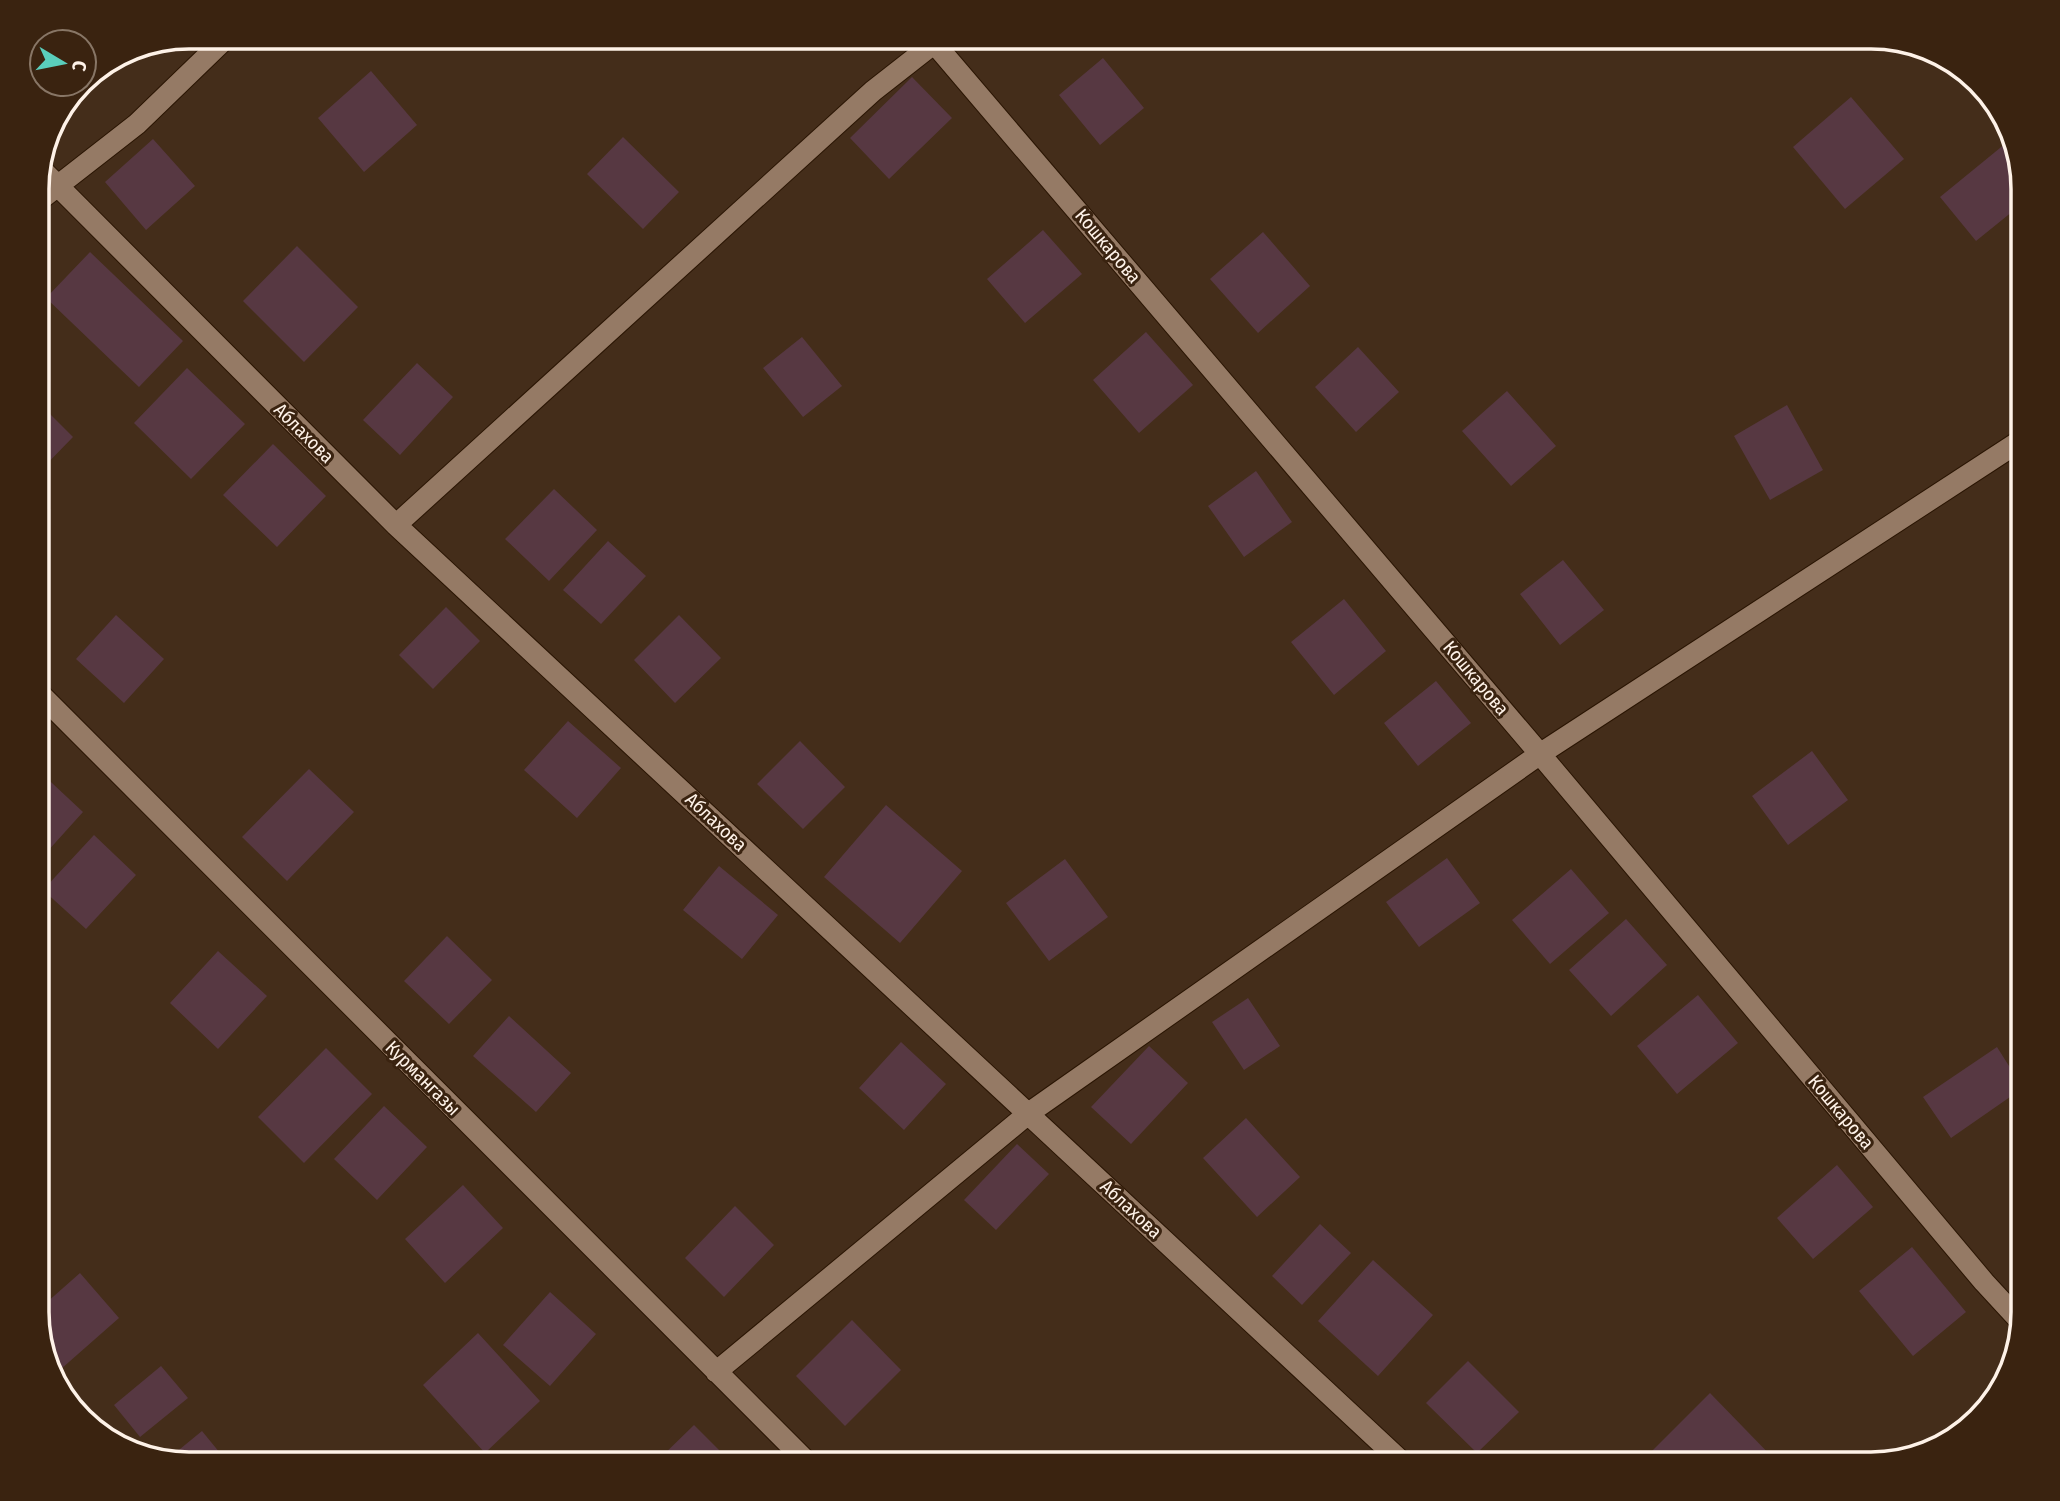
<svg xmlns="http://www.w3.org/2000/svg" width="2060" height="1501" viewBox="0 0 2060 1501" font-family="'Fira Sans Condensed',sans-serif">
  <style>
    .building { fill: #573842 }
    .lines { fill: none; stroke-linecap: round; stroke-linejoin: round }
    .minor-casing { stroke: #2a1503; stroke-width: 23 }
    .minor { stroke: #957a65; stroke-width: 21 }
    .labels { text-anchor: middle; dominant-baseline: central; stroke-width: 6; stroke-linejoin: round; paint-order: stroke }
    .street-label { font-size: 19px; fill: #fef2e8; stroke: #3a2310 }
    .rim { fill: none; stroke: #fef2e8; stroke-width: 3.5 }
  </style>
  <rect width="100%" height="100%" fill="#442d1a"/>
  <path class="building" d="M1103,58L1144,108L1100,145L1059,95Z
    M371,71L417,125L364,172L318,118Z
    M912,77L952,118L889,179L850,138Z
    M1851,97L1904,159L1845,209L1793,147Z
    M623,137L679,192L643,229L587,174Z
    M153,139L195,186L146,230L105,182Z
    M2011,139L2023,189V203L1976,241L1940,197Z
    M1043,230L1082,274L1025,323L987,279Z
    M1263,232L1310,286L1258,333L1210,279Z
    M297,246L358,307L304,362L243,301Z
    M90,252L183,341L139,387L46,298Z
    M1146,332L1193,385L1139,433L1093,380Z
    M802,337L842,386L803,417L763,368Z
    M1358,347L1399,392L1356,432L1315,387Z
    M417,363L453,397L400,455L363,420Z
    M187,368L245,424L191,479L134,423Z
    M1507,391L1556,446L1511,486L1462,431Z
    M37,401L73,437L37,474Z
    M1787,405L1823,470L1770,500L1734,436Z
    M273,444L326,496L277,547L223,495Z
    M1256,471L1292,522L1244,557L1208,506Z
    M554,489L597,530L549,581L505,539Z
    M608,541L646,576L601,624L563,590Z
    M1563,560L1604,610L1560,645L1520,594Z
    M1344,599L1386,651L1334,695L1291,642Z
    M446,607L480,641L433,689L399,655Z
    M116,615L164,659L124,703L76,659Z
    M679,615L721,658L675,703L634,660Z
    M1436,681L1471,723L1418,766L1384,723Z
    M568,721L621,768L577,818L524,770Z
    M800,741L845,787L803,829L757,784Z
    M1812,751L1848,800L1788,845L1752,796Z
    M37,769L83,812L37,863Z
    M309,769L354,812L287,881L242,837Z
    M886,805L962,871L900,943L824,877Z
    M94,835L136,875L86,929L43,890Z
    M1447,858L1480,903L1419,947L1386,902Z
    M1065,859L1108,917L1049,961L1006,903Z
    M719,866L778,915L742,959L683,910Z
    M1571,869L1609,913L1550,964L1512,920Z
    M1626,919L1667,965L1611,1016L1569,970Z
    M447,936L492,980L449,1024L404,981Z
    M218,951L267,996L218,1049L170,1003Z
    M1698,995L1738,1043L1677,1094L1637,1046Z
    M1248,998L1280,1046L1244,1070L1212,1022Z
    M509,1016L571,1073L536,1112L473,1056Z
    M901,1042L946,1084L904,1130L859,1088Z
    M1149,1046L1188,1083L1131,1144L1091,1107Z
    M1997,1047L2023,1088L1951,1138L1923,1097Z
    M326,1048L372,1094L304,1163L258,1117Z
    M384,1106L427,1147L377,1200L334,1159Z
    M1246,1118L1300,1177L1257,1217L1203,1158Z
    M1017,1144L1049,1174L996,1230L964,1200Z
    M1837,1165L1873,1207L1813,1259L1777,1218Z
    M463,1185L503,1228L445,1283L405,1239Z
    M735,1206L774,1245L724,1297L685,1258Z
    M1320,1224L1351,1253L1302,1305L1272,1276Z
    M1912,1247L1966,1312L1913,1356L1859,1291Z
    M1373,1260L1433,1315L1378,1376L1318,1321Z
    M80,1273L119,1318L61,1369L44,1349L37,1321V1311Z
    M550,1292L596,1334L550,1386L503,1345Z
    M852,1320L901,1370L845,1426L796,1376Z
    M478,1333L540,1401L485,1453L423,1385Z
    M1468,1361L1519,1412L1477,1453L1426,1403Z
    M161,1366L188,1398L140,1437L114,1405Z
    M1710,1393L1778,1463L1777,1464H1647L1643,1460Z
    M694,1425L733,1464H654Z
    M202,1431L229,1464H189L169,1458Z"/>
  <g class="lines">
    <g class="minor-casing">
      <path id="minor" d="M929,37L1540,754L1984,1282L2020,1321
        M40,168L396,525L1404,1464
        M37,202L137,124L227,37
        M396,525L873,91L942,37
        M37,691L809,1464
        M716,1372L1029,1113L1540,754L2023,439"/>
    </g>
    <use href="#minor" class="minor"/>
  </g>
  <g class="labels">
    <g class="street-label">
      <text transform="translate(1108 246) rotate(50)">Кошкарова</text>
      <text transform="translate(304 433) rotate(45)">Аблахова</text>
      <text transform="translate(1476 678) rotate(50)">Кошкарова</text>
      <text transform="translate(716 822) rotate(43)">Аблахова</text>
      <text transform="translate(423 1078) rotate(45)">Курмангазы</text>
      <text transform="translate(1841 1112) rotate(50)">Кошкарова</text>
      <text transform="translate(1131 1209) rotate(43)">Аблахова</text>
    </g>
  </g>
  <path d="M0 0H2060V1501H0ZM189 49H1871A140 140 0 0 1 2011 189V1312A140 140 0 0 1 1871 1452H189A140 140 0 0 1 49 1312V189A140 140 0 0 1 189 49Z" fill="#3a2310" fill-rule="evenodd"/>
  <path class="rim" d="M189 49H1871A140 140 0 0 1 2011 189V1312A140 140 0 0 1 1871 1452H189A140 140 0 0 1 49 1312V189A140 140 0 0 1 189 49Z"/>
  <g transform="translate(63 63) rotate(100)"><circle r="33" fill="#3a2310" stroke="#887666" stroke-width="2"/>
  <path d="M0-5L12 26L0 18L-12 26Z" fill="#5acebc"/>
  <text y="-10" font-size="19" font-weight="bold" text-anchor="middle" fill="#fef2e8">С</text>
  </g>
</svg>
